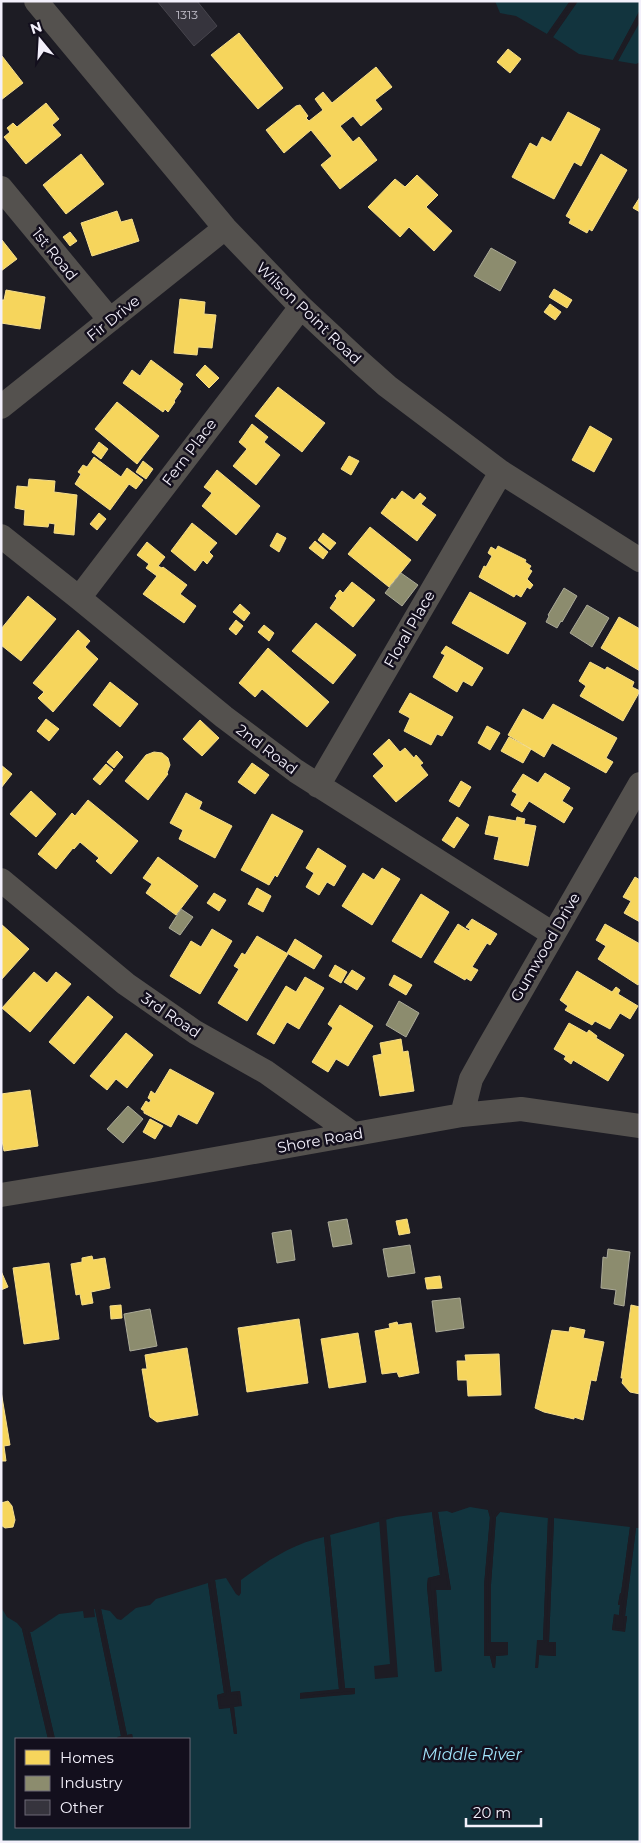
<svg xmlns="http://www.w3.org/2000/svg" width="641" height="1843" viewBox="0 0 641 1843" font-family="Montserrat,sans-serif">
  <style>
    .water { fill: #12343e }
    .pier { fill: #1d1c24 }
    .homes { fill: #f6d55c; stroke: #f5dd8c }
    .industry { fill: #8c8c6e; stroke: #abaa98 }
    .building { fill: #36343d; stroke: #47454d }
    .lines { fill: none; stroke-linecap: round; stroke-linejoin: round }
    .street { stroke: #54514e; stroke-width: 24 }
    .labels { text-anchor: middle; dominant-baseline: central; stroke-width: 5; stroke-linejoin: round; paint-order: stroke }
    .number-label { font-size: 12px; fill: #c4c1cc }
    .street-label { font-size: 15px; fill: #f3f0fb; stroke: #130f1d }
    .water-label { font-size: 16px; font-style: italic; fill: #a1e5fc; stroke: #130f1d }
  </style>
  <rect width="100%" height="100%" fill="#1d1c24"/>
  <path class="water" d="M495,1H570L547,34L516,16L500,13Z
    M578,1H640V10L613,60L579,54L553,37Z
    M640,22V62L636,64L618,61Z
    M470,1507L488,1510L490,1517L484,1586L485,1656H490L493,1668L495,1667L496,1656L508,1655V1642H491V1584L496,1517L500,1512L548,1518L543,1640H538V1668L539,1655L556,1656V1642H549L554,1518L630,1527L621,1594H620L618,1604L620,1605L619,1615H614L612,1630L625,1631L627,1616H625L636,1528H640V1842H1V1607L7,1617L17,1623L22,1629L48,1739H16V1827H189V1739H133L132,1734L127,1735L101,1609L110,1611L117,1619L121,1620L136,1608L150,1605L156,1599L208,1583L224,1693L217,1695L219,1709L230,1707L234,1734H237L234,1707L241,1705L240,1691L231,1692L215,1580L226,1578L236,1594L239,1596L241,1593V1580C267,1561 292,1544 324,1537L339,1690L300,1693V1698L355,1694V1688L345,1689L330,1535L396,1517L432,1512L440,1575L428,1578L427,1586L435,1672L441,1671L436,1590L451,1589L438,1512L447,1511L452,1513Z
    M94,1609H95L121,1736L118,1739H55L30,1632H32L59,1614L83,1611L84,1618L95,1617Z"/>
  <path class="pier" d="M570,1L572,2L549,35L547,34Z
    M575,1H578L553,37L550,36Z
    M640,10V15L615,60H613Z
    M640,19L618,61L616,60L638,20Z
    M488,1510H491L493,1517L486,1586L487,1653L492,1654L494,1659L495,1654L505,1653V1645H491L489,1643L488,1584L494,1517L497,1511L500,1512L496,1517L491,1584V1642H508V1655L496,1656L495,1668H493L490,1656H484V1586L490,1518Z
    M432,1512H434L442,1575L441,1577L430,1580L438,1669H439L434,1590L436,1587H448L436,1512H438L451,1590H436L442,1671L435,1672L427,1586L428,1578L440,1575Z
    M386,1517L398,1677L375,1679L374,1666L390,1664L379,1519Z
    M548,1518H550L546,1640L544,1643H539V1653H553L554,1645L548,1644L546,1642L552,1518H554L549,1642H556V1656L539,1655L538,1668H535L537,1640H543Z
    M630,1527H632L624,1594L621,1602L623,1605L621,1615L620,1617H616L615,1628L623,1629L624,1619L622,1616L633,1528H636L625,1616H627L625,1632L612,1630L614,1614L619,1615L620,1605H618L620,1593H621Z
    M330,1535L345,1688H355V1694L300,1699V1693L339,1689L324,1537L327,1536L341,1690L339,1692L303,1696L353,1691H344L342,1689L327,1536Z
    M215,1580L231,1692L240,1691L242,1706L234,1707L237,1734H234L230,1708L219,1709L217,1695L224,1693L208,1583L210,1582L227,1693L225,1696L220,1697L221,1706L239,1704L237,1694L231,1695L229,1693L213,1581Z
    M95,1609H98L124,1736L120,1739H118L117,1737L121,1736Z
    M99,1609H101L127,1735L132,1734L133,1739L125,1736Z
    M22,1629L25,1630L50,1739H48Z
    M28,1631L30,1632L55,1739H53Z"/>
  <path class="homes" d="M239,33L283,88L258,109L211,55Z
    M508,49L521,59L510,73L497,62Z
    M2,56L23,83L1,100V57Z
    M376,67L392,87L375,100L382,109L361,126L353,116L340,126L353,142L359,137L377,160L340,189L321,165L332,156L311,130L284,153L266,130L296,106L300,105L308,116L306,118L309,121L323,110L315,99L323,92L332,103Z
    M46,103L59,119L52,125L61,135L26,164L4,137L10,132L7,128L13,123L17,127Z
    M568,112L600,129L581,166L574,162L554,199L512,177L530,143L537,147L542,137L551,142Z
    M81,154L104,184L66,214L43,185Z
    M601,154L627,170L592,231L589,229L587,233L569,223L571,219L566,216Z
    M417,175L438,195L426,207L452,231L434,251L409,227L400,237L368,207L395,179L405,187Z
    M640,197V212L633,208Z
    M117,211L121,222L132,219L139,241L92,256L81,223Z
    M70,232L77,241L70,246L63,237Z
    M1,240H2L17,259L1,271Z
    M554,289L572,300L567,308L549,297Z
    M6,290L45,297L40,329L1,323V300H4Z
    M180,299L205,302L204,314L216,315L212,348L198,347L197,355L174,353Z
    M550,304L561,312L555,320L544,312Z
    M151,360L183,384L179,390L181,391L174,401L175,402L168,412L165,409L163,412L123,383L132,370L140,376Z
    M205,365L219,378L209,388L196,375Z
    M278,387L325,423L302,452L255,416Z
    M117,402L159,436L137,464L95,429Z
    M252,424L268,437L264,442L280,455L256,485L233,466L247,449L239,442Z
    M590,426L612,439L594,472L572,460Z
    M99,442L108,449L101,459L92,452Z
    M349,456L359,461L351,475L341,469Z
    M94,457L121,477L127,468L143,480L136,489L129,484L110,510L75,484L81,474L78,472L83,465L87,467Z
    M143,461L153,469L146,479L136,472Z
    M217,470L260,506L236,535L202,506L212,493L204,487Z
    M29,479L55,481L54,492L77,495L74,535L54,533L55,524L49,523L48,527L24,525L25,510L15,508L17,486L28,487Z
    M402,491L414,500L420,493L426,498L421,504L436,515L417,541L381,513L392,498L395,500Z
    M99,513L106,519L97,530L90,524Z
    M192,523L217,543L209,552L213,556L207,564L203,560L195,571L171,551Z
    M370,527L411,560L389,587L348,554Z
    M277,533L286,538L279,552L270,546Z
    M323,533L336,543L330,550L318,540Z
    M315,541L328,552L323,559L309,548Z
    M147,542L165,557L158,566L162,568L163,567L187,585L180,594L196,606L184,623L143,594L157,576L146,568L149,564L137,555Z
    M498,546L526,560L525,562L531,566L529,569L532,571L527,579L533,585L530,589L527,587L521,597L516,594L514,597L479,577L484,566L486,567L492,556L488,553L491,547L496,550Z
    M352,582L375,600L353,627L330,608L337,598L335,596L340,590L343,593Z
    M470,592L526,623L508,654L452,623Z
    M28,596L56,619L21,661L1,645V629Z
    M240,604L250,613L244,621L233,612Z
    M619,617L640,629V671L601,648Z
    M236,620L243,626L236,635L229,629Z
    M316,623L356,655L333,684L292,651Z
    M264,625L274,633L269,641L258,632Z
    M78,630L90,641L85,647L98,659L53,712L38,698L44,692L33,683Z
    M446,646L483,668L472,686L463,681L457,692L433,677L445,655L441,653Z
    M268,648L329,702L307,727L262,689L255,697L239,683Z
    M590,662L605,670L607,667L634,682L632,687L640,691L623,721L580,696L586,686L579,681Z
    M110,682L138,704L120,727L93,705Z
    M410,693L453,717L442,736L437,734L431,745L404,731L410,718L399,712Z
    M553,704L617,738L606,758L613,762L606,773L552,743L544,757L508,735L523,709L543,720Z
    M46,719L59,729L49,741L37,731Z
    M200,720L219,738L202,756L183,739Z
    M487,726L500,733L490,750L478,743Z
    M509,737L531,749L523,763L501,751Z
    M389,739L400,752L405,748L414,758L416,755L423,763L420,765L428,775L396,802L373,776L384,766L373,754Z
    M117,751L123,757L114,768L107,762Z
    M154,752L162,753L168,758L170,765L167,773L168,774L148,800L125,781L146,755Z
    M252,763L269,775L255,794L238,782Z
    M106,764L113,770L100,785L93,779Z
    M1,765L12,774L1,788Z
    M545,773L570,788L562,801L573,808L564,823L529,801L522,812L511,805L517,794L512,791L523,774L538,783Z
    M461,781L471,787L459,807L449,801Z
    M31,791L56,814L36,837L10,814Z
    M186,793L202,802L199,809L232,826L215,858L179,839L183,830L170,823Z
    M88,800L138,841L111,874L96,861L99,858L80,842L74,849L73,848L56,869L38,854L72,813L75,816Z
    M272,814L303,831L277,877L275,875L269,885L241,870Z
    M489,816L516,821L517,817L525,819L524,824L536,826L528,866L494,859L499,837L485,834Z
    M457,817L469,825L454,848L442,840Z
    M318,848L346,866L334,886L327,882L319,895L306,887L314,873L306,868Z
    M158,857L198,886L176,915L146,893L152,884L143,878Z
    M382,868L400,879L372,925L342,906L363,873L374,880Z
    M635,877L640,880V922L624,913L631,901L623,897Z
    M257,888L271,896L263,912L248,904Z
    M214,893L226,900L219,911L207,903Z
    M421,894L449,912L421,958L392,941Z
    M472,919L497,934L490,945L487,943L472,967L478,970L471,981L466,978L465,980L434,962L458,924L469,931L470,929L466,927Z
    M1,924L29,949L1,980Z
    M605,924L640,944V982L638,985L598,959L606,946L596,940Z
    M212,929L232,941L200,994L170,976L191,941L201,947Z
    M257,936L288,954L247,1021L218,1003L239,969L234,966L242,953L245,955Z
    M295,939L322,956L314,969L287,953Z
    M335,965L347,972L341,983L329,976Z
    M352,970L365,978L357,990L344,982Z
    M577,971L612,992L616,987L620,990L618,994L638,1006L630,1019L620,1013L610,1029L595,1021L592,1025L565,1010L568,1006L560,1000Z
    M34,972L47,983L56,972L71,984L30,1032L2,1008Z
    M394,975L412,985L406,995L389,985Z
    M305,977L324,988L299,1029L287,1022L274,1044L257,1034L286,986L296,992Z
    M88,996L113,1017L74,1064L49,1042Z
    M340,1005L373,1026L348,1066L336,1059L328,1072L312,1062L333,1028L328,1024Z
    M569,1023L587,1033L589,1030L597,1036L596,1038L624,1055L608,1081L573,1060L571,1064L564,1059L566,1056L554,1049Z
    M126,1033L153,1055L127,1088L116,1079L107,1090L90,1076Z
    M401,1039L403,1052L408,1051L414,1091L380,1096L373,1056L382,1054L380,1043Z
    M170,1069L214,1093L197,1124L178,1114L171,1127L144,1113V1111L141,1109L146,1101L149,1103L151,1100L148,1098L151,1091L155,1094Z
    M30,1090L38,1146L4,1151L1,1135V1094Z
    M150,1119L163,1126L155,1139L143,1132Z
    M407,1219L410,1233L399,1235L396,1221Z
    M92,1256L93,1260L105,1258L110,1288L91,1292L93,1303L82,1305L80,1294L76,1295L71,1264L82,1262V1258Z
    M49,1263L59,1339L24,1344L13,1268Z
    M1,1271L8,1287L1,1290Z
    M440,1276L442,1288L427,1289L425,1278Z
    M121,1305L122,1318L111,1319L110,1306Z
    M631,1305L640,1307V1394L630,1392L622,1383L623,1378H621Z
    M299,1319L308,1383L247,1392L238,1328Z
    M397,1322L398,1325L411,1323L419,1373L399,1377L397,1372L382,1374L375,1331L390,1328L389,1324Z
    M570,1327L585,1330L583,1338L604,1342L596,1381L591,1380L583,1420L574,1417V1419L544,1412L535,1408L552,1330L569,1332Z
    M358,1333L366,1382L329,1388L321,1339Z
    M187,1348L198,1415L157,1422L150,1417L142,1369H147L145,1355Z
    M499,1354L501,1395L468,1396L467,1380H458L457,1361H466L465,1355Z
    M1,1391L10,1445L4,1446L6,1461H1Z
    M8,1501L12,1506L15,1520L13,1527L5,1528L1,1525V1503Z"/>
  <path class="industry" d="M491,248L516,262L500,291L474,276Z
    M401,573L418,585L402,606L385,593Z
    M564,588L577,596L562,622L561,621L557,628L546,622L549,616L548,615Z
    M587,605L609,618L592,647L570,633Z
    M181,909L193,917L180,935L169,928Z
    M399,1001L419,1013L406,1037L386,1025Z
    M128,1106L143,1119L123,1143L107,1129Z
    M347,1219L352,1244L333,1247L328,1222Z
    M291,1230L295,1260L277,1263L272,1233Z
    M410,1245L415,1273L388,1277L383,1249Z
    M608,1249L630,1252L624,1306L614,1304L616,1290L601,1288L603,1257L607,1258Z
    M460,1298L464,1328L436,1332L432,1301Z
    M150,1309L157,1346L130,1351L124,1314Z"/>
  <path class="building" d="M157,1H197L217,26L194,46Z"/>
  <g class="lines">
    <path class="street" d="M36,1L225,228L301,307L359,361L387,386L501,472L640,560
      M1,188L110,320
      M1,407L225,228
      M1,536L79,598L224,717L296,771L553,934
      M79,598L301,307
      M318,786L501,472
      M1,880L126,984L195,1032L266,1072L353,1134
      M462,1115L471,1079L487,1050L640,784
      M1,1195L153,1170L462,1115L521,1109L640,1126"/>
  </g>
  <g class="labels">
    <g class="number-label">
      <text x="187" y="14">1313</text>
    </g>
    <g class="street-label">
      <text transform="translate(55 254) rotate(51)">1st Road</text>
      <text transform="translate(309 313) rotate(44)">Wilson Point Road</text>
      <text transform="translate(113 318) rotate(-39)">Fir Drive</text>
      <text transform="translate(189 452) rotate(-53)">Fern Place</text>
      <text transform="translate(409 629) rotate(-60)">Floral Place</text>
      <text transform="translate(267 749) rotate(37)">2nd Road</text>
      <text transform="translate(545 947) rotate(-60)">Gumwood Drive</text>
      <text transform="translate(171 1015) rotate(34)">3rd Road</text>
      <text transform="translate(320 1140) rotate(-10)">Shore Road</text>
    </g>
    <g class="water-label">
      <text x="472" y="1754">Middle River</text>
    </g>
  </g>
  <rect width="641" height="1843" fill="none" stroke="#f3f0fb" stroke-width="5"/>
  <rect x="15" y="1738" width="175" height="90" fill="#130f1d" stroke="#6d6976"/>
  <rect x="25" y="1750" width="25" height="15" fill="#f6d55c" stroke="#6d6976"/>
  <text x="60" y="1763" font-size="15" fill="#f3f0fb">Homes</text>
  <rect x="25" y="1776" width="25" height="15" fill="#8c8c6e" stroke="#6d6976"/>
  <text x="60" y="1788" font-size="15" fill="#f3f0fb">Industry</text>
  <rect x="25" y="1800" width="25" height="15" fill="#36343d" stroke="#6d6976"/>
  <text x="60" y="1813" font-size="15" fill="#f3f0fb">Other</text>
  <g transform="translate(40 40) rotate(342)" stroke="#130f1d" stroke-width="4" paint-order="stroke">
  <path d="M0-4L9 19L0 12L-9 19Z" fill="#f3f0fb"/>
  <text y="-8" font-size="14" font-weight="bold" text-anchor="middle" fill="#f3f0fb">N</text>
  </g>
  <path d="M466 1818v8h75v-8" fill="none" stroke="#f3f0fb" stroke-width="2.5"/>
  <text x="473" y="1818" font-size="15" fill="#f3f0fb" stroke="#130f1d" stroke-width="4" paint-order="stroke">20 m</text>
</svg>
